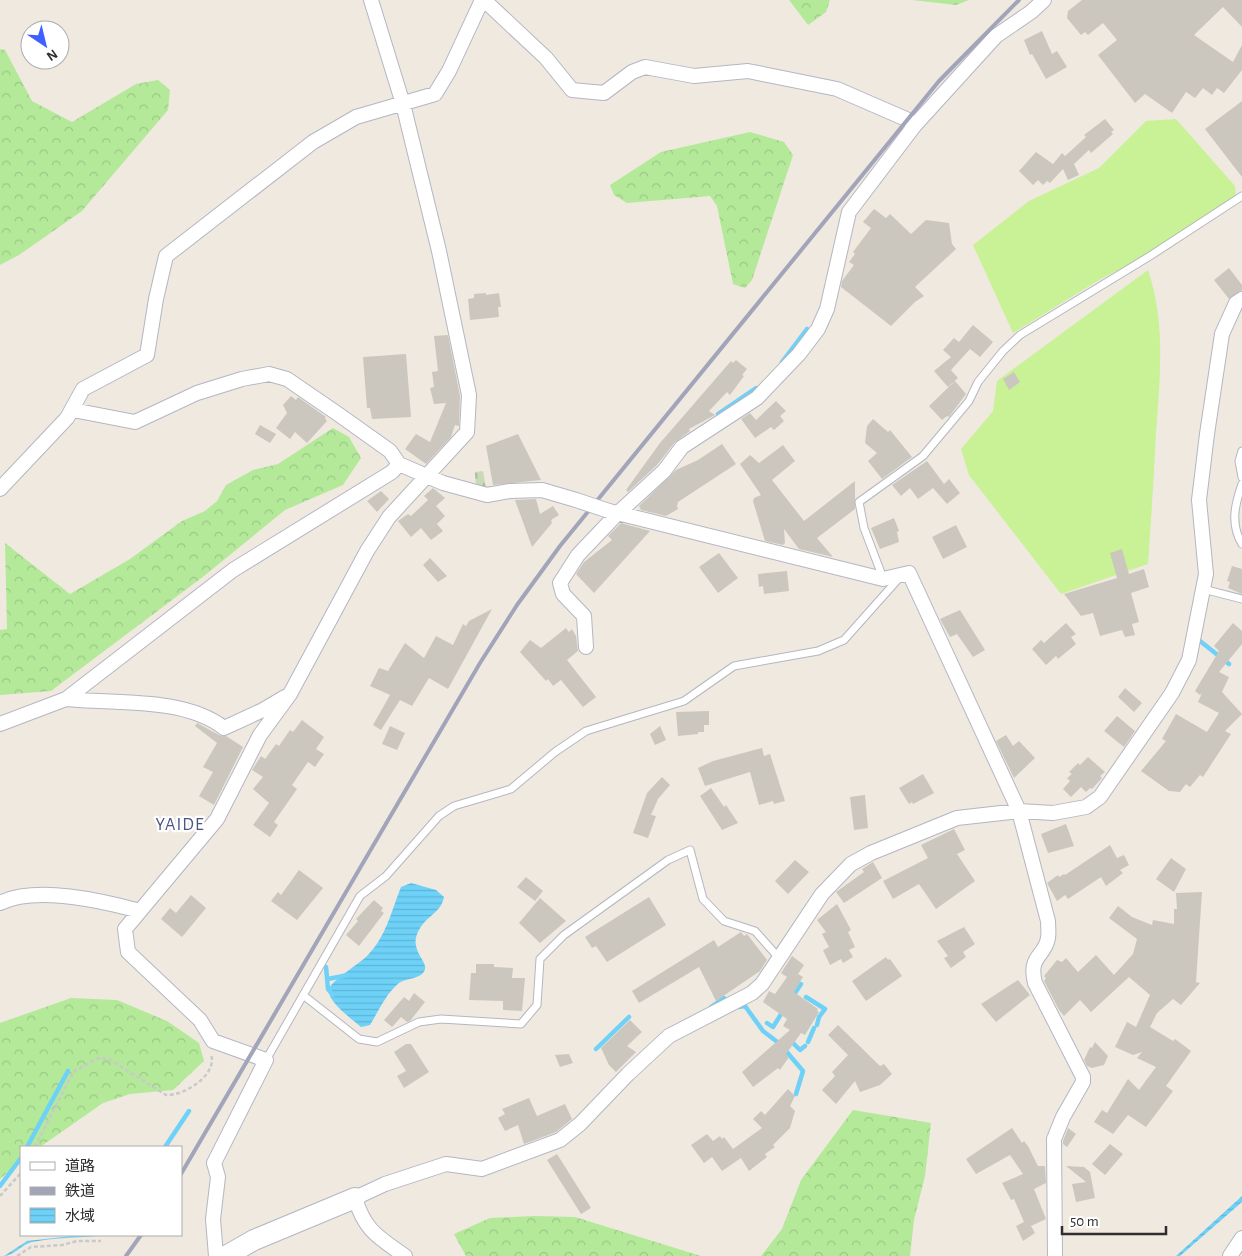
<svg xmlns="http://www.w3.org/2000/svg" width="1242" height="1256" viewBox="0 0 1242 1256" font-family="'Alegreya Sans','Noto Sans JP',sans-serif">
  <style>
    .forest { fill: url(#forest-crowns) }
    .cemetery { fill: url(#cemetery-stones) }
    .pitch { fill: #c9f195 }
    .water { fill: url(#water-rules) }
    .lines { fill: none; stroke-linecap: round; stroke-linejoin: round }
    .stream { stroke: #6ed1f7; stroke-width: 4.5 }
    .building { fill: #cbc7be }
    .lane-casing { stroke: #b4b6c2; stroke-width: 9 }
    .street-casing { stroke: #b4b6c2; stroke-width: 16 }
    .secondary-casing { stroke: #b4b6c2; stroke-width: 22 }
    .path { stroke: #c9c9c9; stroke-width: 2.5; stroke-dasharray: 4 2.5; stroke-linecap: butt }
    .lane { stroke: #fff; stroke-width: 7 }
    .street { stroke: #fff; stroke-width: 14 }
    .secondary { stroke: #fff; stroke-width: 20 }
    .rail { stroke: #a2a5b9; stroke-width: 4 }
    .street-bridge-casing { stroke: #b4b6c2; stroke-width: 16; stroke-linecap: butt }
    .street-bridge { stroke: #fff; stroke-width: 14 }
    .labels { text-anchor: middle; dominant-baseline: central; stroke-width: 4.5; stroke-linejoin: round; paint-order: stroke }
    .quarter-label { font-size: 18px; letter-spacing: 1px; fill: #4a5483; stroke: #fff }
  </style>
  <defs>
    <pattern id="forest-crowns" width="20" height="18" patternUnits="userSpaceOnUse" patternTransform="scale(1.25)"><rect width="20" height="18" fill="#b4e99a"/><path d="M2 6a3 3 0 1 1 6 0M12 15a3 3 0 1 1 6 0" fill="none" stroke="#9bc885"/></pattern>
    <pattern id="cemetery-stones" width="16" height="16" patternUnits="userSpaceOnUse" patternTransform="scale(1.25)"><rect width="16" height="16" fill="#c8dbb6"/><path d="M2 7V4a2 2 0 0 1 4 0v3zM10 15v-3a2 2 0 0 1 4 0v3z" fill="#acbc9d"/></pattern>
    <pattern id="water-rules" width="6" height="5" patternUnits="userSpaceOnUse" patternTransform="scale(1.25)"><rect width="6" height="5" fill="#6ed1f7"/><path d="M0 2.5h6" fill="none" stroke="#60b4d4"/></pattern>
  </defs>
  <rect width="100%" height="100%" fill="#f0e9e0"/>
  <path class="forest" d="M789,0H830L826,12L808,25Z
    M912,0H969L956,5Z
    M0,49L5,50L32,101L72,122L136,84L158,80L170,90L168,110L82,211L19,255L0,265Z
    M750,132L784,142L793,155L752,280L745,288L733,284L717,206L710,196L627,203L614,195L610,185L661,152Z
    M333,428L349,437L361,458L343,485L285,510L204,576L51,691L0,695V630L7,629L5,543L70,594L130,559L182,521L205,511L217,501L226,485L253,470L278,464Z
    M71,998L117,1000L167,1021L199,1043L204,1061L173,1090L130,1094L103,1103L40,1147H21V1161L0,1179V1023Z
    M853,1110L931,1123L925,1176L914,1220L910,1256H761L782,1229L801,1180Z
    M535,1216L575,1217L701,1256H466L454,1234L490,1218Z"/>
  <path class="cemetery" d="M483,471L486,489L476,488L475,472Z"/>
  <path class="pitch" d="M1176,119L1235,186L1236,196L1145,256L1099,280L1013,333L973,245L1029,201L1099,168L1146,121Z
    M1148,270C1166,323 1160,378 1156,433C1154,477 1151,520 1148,564L1061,594L969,475L961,449L993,411L997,381Z"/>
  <path class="water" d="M411,883L436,890L444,897C441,913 426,916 419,930C408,949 427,960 425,969C423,979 406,978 399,983C387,992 378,1012 370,1025L361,1027C352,1019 327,1002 329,989C331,981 359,964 367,956C386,937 391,912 401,887Z
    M1242,1196V1202L1180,1256H1176Z
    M81,1235H106C82,1238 56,1237 32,1242C22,1244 14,1256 4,1256L27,1241Z"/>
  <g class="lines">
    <path class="stream" d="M782,362L807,329
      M718,414L756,388
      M1200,641L1229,664
      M326,967L328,989L333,995
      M328,979L348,975
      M793,996L801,984
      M806,997L825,1009L819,1017L817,1025
      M711,1007L724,998
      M739,1007L745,1006L763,1031L780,1044L803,1071L796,1094
      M767,1023L773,1027L783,1011
      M792,1042L800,1050L805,1046
      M808,1042L814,1028
      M596,1049L629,1017
      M27,1147L68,1071
      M165,1147L189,1111
      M0,1186L21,1158"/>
  </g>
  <path class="building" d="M1082,0H1242V27L1223,7L1194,35L1233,62L1242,45V70L1224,93L1217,88L1212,95L1203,88L1195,98L1186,92L1172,113L1145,94L1135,103L1098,55L1117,40L1103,23L1088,35L1085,32L1081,35L1067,18L1068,11Z
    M1042,31L1052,54L1057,51L1067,67L1046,79L1032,54L1030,55L1024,40Z
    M1242,101V177L1205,129Z
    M1105,119L1114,130L1111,132L1113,134L1091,153L1089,150L1074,164L1079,175L1068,180L1063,169L1050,183L1047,181L1043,185L1038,180L1033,185L1019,171L1036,152L1053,164L1062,153L1065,156L1086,137L1084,135Z
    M874,209L886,218L890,214L911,234L926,220L949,223L952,244L956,249L915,287L924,296L915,302L891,326L841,287L842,281L854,265L849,262L855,254L853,252L871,228L863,222Z
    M1229,268L1242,285V290L1229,299L1214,280Z
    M486,293V295L499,293L501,307H498L499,317L470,320L468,299L474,298V294Z
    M973,325L993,342L980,357L970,349L951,370L958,378L948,387L934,371L951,357L943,350L954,338L959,342Z
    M448,335L460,396L459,426L455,425L451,437L426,464L405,449L416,434L430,442L446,403L434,404L430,388L434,387L432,372L438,371L434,336Z
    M406,354L411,417L372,419L370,408H367L363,357Z
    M736,360L747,369L742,375L744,376L730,395L727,392L709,411L715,415L689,429L690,431L675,442L657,465L628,492L626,490L660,443L731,361L733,363Z
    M1014,372L1020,382L1009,390L1003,379Z
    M955,381L966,394L949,417L947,416L942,420L929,406Z
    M291,396L296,400L298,397L326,417L325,418L327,421L307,443L295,432L290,439L276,428L287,413L283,405Z
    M776,401L786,411L780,416L784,421L774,430L771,427L755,438L741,419L750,413L756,420Z
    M873,419L888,432L890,430L912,457L882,479L868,461L877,453L865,443L867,426Z
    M260,425L276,434L270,443L255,434Z
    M518,434L541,480L493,485L486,446Z
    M722,444L736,464L678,502L677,506L678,509L666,516L641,510L639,506L676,470L698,460Z
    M783,445L795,461L772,480L804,521L855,481V509L817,538L833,557L799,549L784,529L785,543L783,545L765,541L753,501L754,498L761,495L740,464L750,455L759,463Z
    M927,461L944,484L949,479L960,493L947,504L933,488L918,499L910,488L901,496L892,485Z
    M433,488L445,498L436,506L445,516L437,524L443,531L431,540L421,528L411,537L398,521L408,514L411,516L428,500L424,496Z
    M381,491L389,499L377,512L367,501Z
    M536,499L540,514L553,506L559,515L551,520L552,523L532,547L515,500Z
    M894,518L899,531L897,532L899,542L880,549L871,528Z
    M621,523L650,531L594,593L576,574L584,562L612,540L608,536Z
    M956,525L967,547L943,559L932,537Z
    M1122,549L1129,574L1144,569L1149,587L1131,593L1139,622L1132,624L1135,635L1125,637L1122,630L1100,636L1093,613L1081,616L1064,594L1117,578L1110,553Z
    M719,553L738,578L718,593L699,567Z
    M430,558L447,576L438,582L423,565Z
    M1232,566L1242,569V594L1228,588L1230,582L1227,581Z
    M787,571L789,591L764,594L763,586L759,587L758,574Z
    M492,609L448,689L429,678L412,706L400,700L381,730L373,725L390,695L370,686L379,668L388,671L405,643L424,658L436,636L453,645L463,624L466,626L469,621Z
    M960,610L985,650L973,657L957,634L950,637L940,619Z
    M1066,623L1076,634L1071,637L1076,644L1058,659L1056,656L1046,665L1032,649L1041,640L1044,643Z
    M1233,623L1242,631V644L1219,672L1229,677L1222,692L1242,714L1225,731L1231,734L1203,777L1200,775L1190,787L1186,784L1180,792L1169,791L1141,771L1166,741L1162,739L1176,714L1207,732L1219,713L1198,702L1202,693L1200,695L1195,691L1219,651L1214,646Z
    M566,628L569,632L572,629L576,636L578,651L567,660L596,697L583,707L561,680L553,686L548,679L546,681L520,652L530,640L541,648Z
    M1125,688L1142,703L1134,712L1118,697Z
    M709,711V725H704V732H698V734L678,736L676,712Z
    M1117,716L1135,731L1124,747L1104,731Z
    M302,720L324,737L316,749L324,754L315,767L308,762L292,785L297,789L274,822L278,825L270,837L253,825L269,803L253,789L263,777L252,770L261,756L265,759L276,744L279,746L290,730L293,732Z
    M197,723L219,735L226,736L243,747L214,805L199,796L213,772L203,767L217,743L195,726Z
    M390,726L405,733L397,750L382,744Z
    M660,726L666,740L655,745L650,734Z
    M1006,735L1013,746L1019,741L1035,758L1014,778L996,741Z
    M762,748L764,756L770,754L785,801L774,804L773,801L759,805L750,772L705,786L698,768L713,761Z
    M1088,757L1105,772L1100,776L1102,778L1092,789L1090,788L1086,792L1081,787L1071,797L1063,789L1070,781L1067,778L1072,774L1069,772L1078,763L1080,765Z
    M923,774L934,793L913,804L912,802L909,804L899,788Z
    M662,777L670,785L658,799L651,815L656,816L648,838L633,833L647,793Z
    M711,788L724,807L726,805L738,823L722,830L700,796Z
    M865,795L868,828L854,830L850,797Z
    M1066,824L1074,846L1048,853L1041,834Z
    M954,829L965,850L957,854L975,881L936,909L919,884L893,899L883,881L928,858L921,845Z
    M1110,845L1117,858L1124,855L1129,865L1120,870L1123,873L1106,886L1101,877L1068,899L1065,895L1057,901L1047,883L1058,875L1059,877L1064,874L1065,875Z
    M1171,858L1186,869L1174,892L1156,879Z
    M795,860L809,872L788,894L775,881Z
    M873,862L882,878L844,903L836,892L864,872L862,869Z
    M299,870L323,888L297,920L271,901L278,892L281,895Z
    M526,877L543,891L535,901L517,887Z
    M1202,892L1196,982L1200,983L1181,1005L1173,999L1157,1013L1150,1027L1173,1041L1175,1039L1191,1051L1166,1086L1173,1091L1146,1127L1128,1115L1113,1134L1094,1122L1102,1110L1107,1113L1128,1079L1139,1090L1156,1067L1137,1058L1142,1052L1133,1055L1115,1047L1127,1022L1136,1027L1150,995L1129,977L1091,1012L1080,1000L1064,1016L1059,1010L1044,981L1046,978L1044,976L1057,960L1062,962L1066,958L1078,972L1096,955L1114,975L1133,954L1137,939L1109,918L1118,906L1132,917L1152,925L1153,920L1174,924V909H1177L1176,893Z
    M191,895L206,908L182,937L161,919L170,908L176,913Z
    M649,897L666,925L607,962L596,946L592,948L585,937Z
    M540,898L566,921L540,943L519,923Z
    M374,900L383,908L381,911L384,913L359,946L346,935L358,921L356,919Z
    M837,904L851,930L848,932L855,947L849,950L853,957L843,963L841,959L830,965L823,950L829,947L822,934L826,932L817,920Z
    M964,927L975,944L963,952L966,957L951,968L944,958L948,956L937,941Z
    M741,932L744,936L747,934L767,960L760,971L716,1001L699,967L639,1003L632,991L714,940L718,947Z
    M792,956L804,965L798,974L803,977L794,992L818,1009L817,1011L819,1012L805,1035L801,1033L786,1054L789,1057L780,1070L778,1068L753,1087L742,1072L790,1030L783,1026L787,1019L763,1002L769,991L775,994L787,977L781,973Z
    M886,957L888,960L890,959L902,976L866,1001L852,981Z
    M476,964H494V967L513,968L512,978H525L522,1011L503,1010V1001L469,1000L471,973H476Z
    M1018,980L1030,995L996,1022L981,1004Z
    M414,993L425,1002L410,1021L407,1022L401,1017L392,1027L384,1020L404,997L409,1001Z
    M630,1020L642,1032L627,1046L636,1052L616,1072L609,1065L601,1048Z
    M838,1025L880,1066L884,1064L892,1074L880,1085L860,1092L855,1081L836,1104L822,1090L835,1076L832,1072L848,1055L828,1035Z
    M1095,1042L1108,1056L1104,1065L1092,1068L1087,1066L1084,1060L1090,1047L1092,1048Z
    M406,1044H411L429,1072L404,1088L397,1076L406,1071L394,1052Z
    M569,1054L573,1063L560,1067L555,1055Z
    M788,1089L795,1096L790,1106L795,1111L790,1128L773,1145L775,1147L765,1154L767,1157L749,1171L741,1158L722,1171L712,1157L704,1163L691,1145L707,1134L713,1141L720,1136L722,1139L724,1137L733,1149L762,1128L753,1119L761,1111L765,1115Z
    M529,1098L537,1116L565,1104L572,1119L556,1132L524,1144L518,1125L505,1131L498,1118L505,1114L502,1109Z
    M1012,1128L1022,1143L1024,1141L1028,1146L1038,1166H1045L1046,1183L1034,1189L1046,1219L1031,1226L1035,1233L1023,1241L1016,1226L1024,1222L1014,1199L1011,1200L1002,1183L1023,1174L1010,1155L976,1174L966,1159Z
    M1068,1128L1076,1134L1067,1147L1063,1144V1141Z
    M1110,1144L1123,1154L1105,1175L1092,1164Z
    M557,1154L591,1208L581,1214L547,1160Z
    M1066,1166L1084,1167L1090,1172L1095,1198L1076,1202L1072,1184L1086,1182Z"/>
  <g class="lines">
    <g class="lane-casing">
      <path id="lane" d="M1242,451L1239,461L1242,477
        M1242,484C1235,504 1230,524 1242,544
        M883,578L864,528L859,502L923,456L969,401L978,382L1003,351L1020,335L1150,256L1242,196
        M1203,589L1242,599
        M303,995L359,1039L377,1042L419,1022L441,1019L521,1024L537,1005L540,959L564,935L668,860L690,850L703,899L724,921L755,931L779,958
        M266,1060L360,896L386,876L439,816L454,806L511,789L555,752L586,731L684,701L734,666L818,651L844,640L901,576"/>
    </g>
    <g class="street-casing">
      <path id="street" d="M484,0L546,58L572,90L604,93L632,72L645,67L694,76L748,71L837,89L906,119L915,125
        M73,410L135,422L197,393L242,379L269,374L287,379L338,414L390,451L399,464L443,483L487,495L510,491L542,490L576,500
        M0,489L67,418L83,389L147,355L156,299L166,256L313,142L356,117L435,94L449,71L482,0
        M609,511L883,579L909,573L1019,811L1048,921C1048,926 1049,933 1048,938C1045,957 1028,955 1035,983L1083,1077V1082L1063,1117L1054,1139L1055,1256
        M586,647L584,616L563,594L560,583L578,555L617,514L664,471L682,447L757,398L799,354L818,329L827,309L849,212L915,125L996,36L1031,12L1044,0
        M66,699C116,704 184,697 224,728L263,710L285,697
        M0,724L66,699L233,570L392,472L399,464
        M0,903C36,885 103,901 140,911
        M216,1256L213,1219L218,1177L214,1163L266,1060L213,1041L200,1020L128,952L125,929L217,819L260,735L290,694L367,551L389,517L467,432L469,395L439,251L403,104L371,0
        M405,1256C378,1237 365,1231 355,1198L385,1184L446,1164L482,1169L560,1140L580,1124L628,1074L669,1036L752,993L762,984L822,894L851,864L871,853L957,818L1019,811L1053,813L1086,807L1100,797L1172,693L1189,660L1206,574L1199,500L1207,434L1222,334L1236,303L1242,299
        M1230,1256L1242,1238"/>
    </g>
    <g class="secondary-casing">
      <path id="secondary" d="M226,1256L254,1240L355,1198"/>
    </g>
    <path class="path" d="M35,1147L73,1072L98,1058L109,1059L166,1095C184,1096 218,1075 211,1054
      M0,1196L21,1173
      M17,1256L31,1247L62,1245L77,1241H101"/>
    <use href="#lane" class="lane"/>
    <use href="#street" class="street"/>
    <use href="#secondary" class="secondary"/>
    <path class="rail" d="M181,1174L480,663L517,605L560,546L939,81L1019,0
      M126,1256L141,1235"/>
    <g class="street-bridge-casing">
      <path id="street-bridge" d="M576,500L609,511"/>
    </g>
    <use href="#street-bridge" class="street-bridge"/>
  </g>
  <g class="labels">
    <g class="quarter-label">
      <text x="180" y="825">YAIDE</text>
    </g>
  </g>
  <rect x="20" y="1146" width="162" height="90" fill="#ffffff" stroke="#ababab"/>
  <rect x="30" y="1162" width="25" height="8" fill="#ffffff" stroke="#ababab"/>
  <text x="65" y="1171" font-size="15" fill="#2e2e2e">道路</text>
  <rect x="30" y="1187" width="25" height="8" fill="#a2a5b9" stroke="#ababab"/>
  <text x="65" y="1196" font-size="15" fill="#2e2e2e">鉄道</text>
  <rect x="30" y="1208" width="25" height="15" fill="url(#water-rules)" stroke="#ababab"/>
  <text x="65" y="1221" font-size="15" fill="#2e2e2e">水域</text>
  <g transform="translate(45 45) rotate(145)"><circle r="24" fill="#ffffff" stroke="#ababab"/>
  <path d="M0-4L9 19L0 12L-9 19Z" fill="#3e60ff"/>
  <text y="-8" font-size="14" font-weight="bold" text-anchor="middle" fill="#2e2e2e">N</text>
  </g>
  <path d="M1062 1226v8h104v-8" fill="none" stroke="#2e2e2e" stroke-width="2.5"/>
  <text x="1070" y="1226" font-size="15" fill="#2e2e2e" stroke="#ffffff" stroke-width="4" paint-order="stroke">50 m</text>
</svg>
